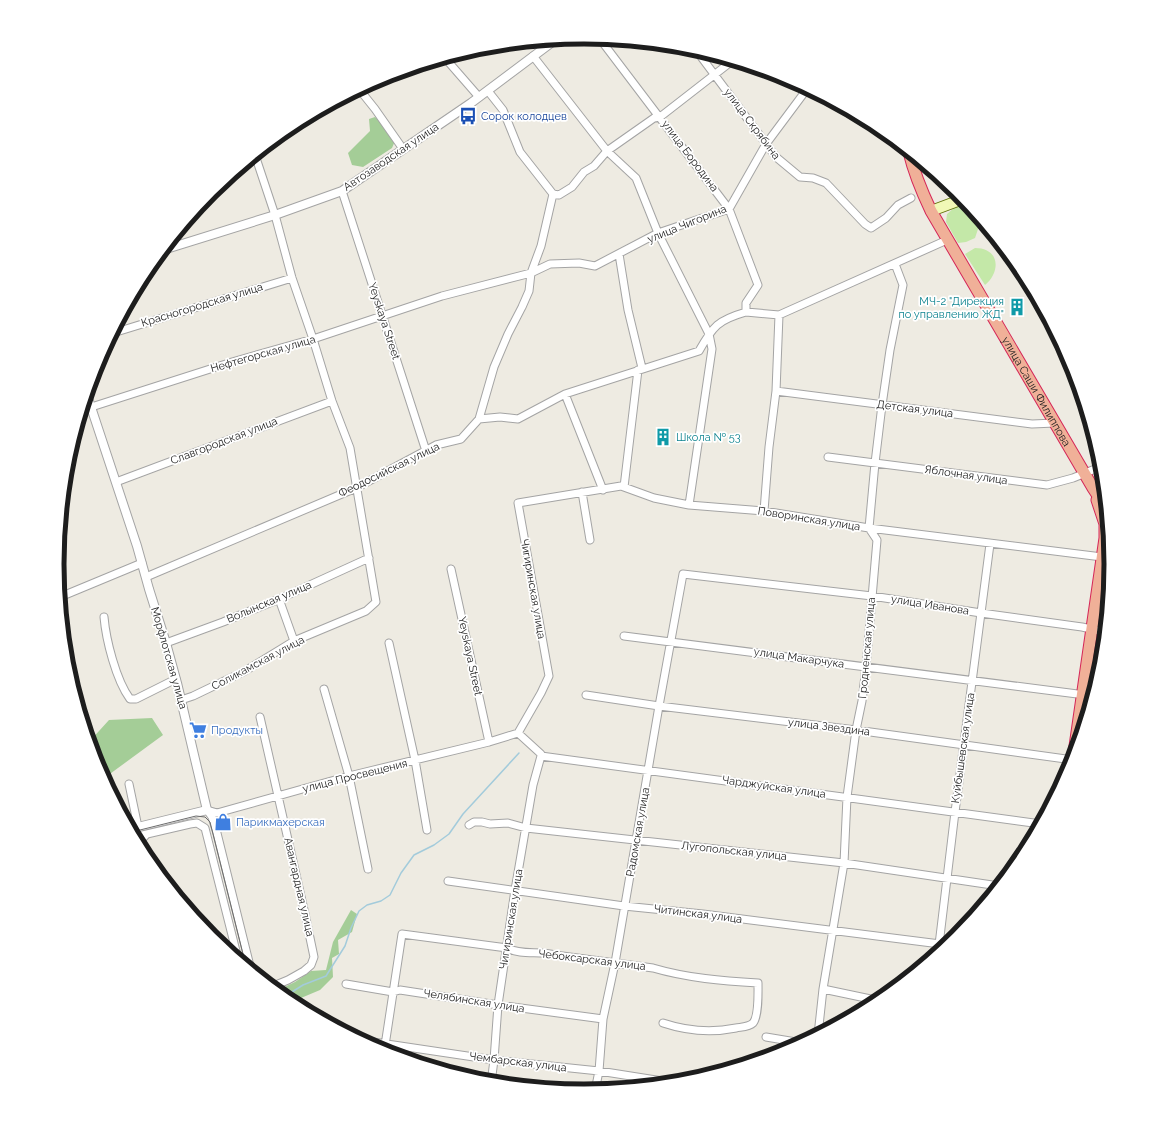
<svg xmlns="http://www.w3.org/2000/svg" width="1168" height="1129" viewBox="0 0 1168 1129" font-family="Raleway,sans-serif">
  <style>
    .grass { fill: #c4e8a8 }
    .forest { fill: #a4cd97 }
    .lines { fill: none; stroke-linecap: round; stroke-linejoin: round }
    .stream { stroke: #a3cbdb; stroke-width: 1.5 }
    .minor-casing { stroke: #a4a4a4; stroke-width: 9 }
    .tertiary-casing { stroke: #a4a4a4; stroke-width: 10 }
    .secondary-casing { stroke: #5f7106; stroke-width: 12 }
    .trunk-casing { stroke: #d52658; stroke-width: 13 }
    .minor { stroke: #fff; stroke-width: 7 }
    .tertiary { stroke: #fff; stroke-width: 8 }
    .secondary { stroke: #f1f8b6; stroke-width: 10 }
    .trunk { stroke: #f0b098; stroke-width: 11 }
    .tram { stroke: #6b6b6b; stroke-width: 1 }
    .labels { text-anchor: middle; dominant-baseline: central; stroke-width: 3.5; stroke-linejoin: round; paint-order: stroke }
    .transit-label { font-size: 11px; fill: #164399; stroke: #fff; text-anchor: start }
    .street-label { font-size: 11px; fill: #1d1d1d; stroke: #fff }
    .culture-label { font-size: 11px; fill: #0d838f; stroke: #fff; text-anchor: end }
    .shop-label { font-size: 11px; fill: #366cbe; stroke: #fff; text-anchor: start }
    .rim { fill: none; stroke: #1d1d1d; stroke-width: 5 }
  </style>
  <rect width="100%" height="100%" fill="#eeebe2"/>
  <path class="grass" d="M963,204L968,205L981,220L975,238L966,242L958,243L946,222L947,214L954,208Z
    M975,248C1000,248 1001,272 985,285L965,254Z"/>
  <path class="forest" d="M375,117L393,133L395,141L392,148L363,167L352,165L348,153L370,131L369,119Z
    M152,718L163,735L103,779L97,766L89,742L109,720Z
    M351,910L357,914L352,932L338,940L339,954L332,958L333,977L320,990L301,998L294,1005L276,991L295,982L311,971L326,970L333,942Z"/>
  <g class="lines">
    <path class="stream" d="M284,997L303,985L326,976L345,946L351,928L359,911L367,905L381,901L390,895L401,873L414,855L434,845L449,834L463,814L519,753"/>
    <g class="minor-casing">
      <path id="minor" d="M696,50L776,157L800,177L813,178L826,183L865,224L871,228L886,218L898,205L911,198
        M533,56L607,151L636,178L658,233L709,334L712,349L689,505
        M445,58L479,97
        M359,89L375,109L403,149
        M342,191L426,451
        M553,194L559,195L572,187L584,172L594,166L607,151L654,118L660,117L732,61
        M619,254L628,310L642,368
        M746,312L779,315L947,240
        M113,333L292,278
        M776,391L1032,424L1055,423
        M565,394L603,490
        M82,410L232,362L313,339L442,296L531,273L550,264L579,263L595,266L658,233L729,209L766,144L807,89
        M479,419L494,367L508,334L522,307L529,291L531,273L541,246L553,194L520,152L503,110L488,91
        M828,457L1047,485L1073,478L1095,469L1102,467
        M116,482L332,401
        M624,487L638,370
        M582,492L590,540
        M764,511L769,447L776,391L779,315
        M451,569L489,742
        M146,577L356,488L436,445L461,439L479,419L500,417L518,419L565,394L699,351C713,326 718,320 746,312V303L758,285L729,209L600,39
        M60,597L142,563
        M279,599L294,641
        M104,617C106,640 116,680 130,699H136L176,679
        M624,636L1093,696
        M166,643L223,622L279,599L369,558
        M389,643L415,760L427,830
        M324,689L349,776L368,869
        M586,695L659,706L856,730L1073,760
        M181,700L193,696L245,671L294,641L366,611L376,602L350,448L332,401L313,339L292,278L275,215L255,155
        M260,717L305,914L314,957L311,965L304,971L288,980L271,987
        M518,733L541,754V756L1041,824
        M129,784L138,827
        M207,810L217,813L349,776L489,742L518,733L541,693L549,676L518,503L621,486L654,498L689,505L764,511L869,528L1102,557
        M207,810L212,817L217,833L251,970
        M469,825L474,822H482L490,824L508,823L526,828L844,863L999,886
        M134,837L190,824L197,823L205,828L238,959
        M142,852L141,840L146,835
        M448,881L624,906L703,914L948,945
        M938,953L955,812L990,544
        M346,984L393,992L400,990L498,1005L603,1019
        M823,989L880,1001
        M818,1035L823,989L844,863L847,797L856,730L862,701L866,667L877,540L869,528L875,463L882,405L890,350L903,285L895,264
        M766,1037L802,1043
        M360,1040L494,1060L599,1071L675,1083
        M384,1052L402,934L507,948C522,956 540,950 555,955L653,968C687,978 723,981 758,983C758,992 759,1016 753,1023C749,1027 741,1027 736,1028C711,1033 687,1031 663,1023
        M491,1083L494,1060L498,1005L515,890L533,785L541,756
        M595,1091L599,1071L603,1019L615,963L659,706L683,574L872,596L981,613L1082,627L1105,632"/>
    </g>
    <g class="tertiary-casing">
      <path id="tertiary" d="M163,250L275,215L342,191L471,103L555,40
        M87,395L137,546L149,589L166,643L177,683L207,810L130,829"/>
    </g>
    <g class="secondary-casing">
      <path id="secondary" d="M931,211L963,199"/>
    </g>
    <g class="trunk-casing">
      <g id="trunk">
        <path id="s1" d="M909,152C914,173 922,192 931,211L1093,488L1106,508"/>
        <path d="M1073,760L1105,538V524L1097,500"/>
      </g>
    </g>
    <use href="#minor" class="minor"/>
    <use href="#tertiary" class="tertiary"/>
    <use href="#secondary" class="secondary"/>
    <use href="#trunk" class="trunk"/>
    <path class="tram" d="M132,832L196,816L205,817L210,822L246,966"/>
  </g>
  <defs>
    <g id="bus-bare" transform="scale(1.38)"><path d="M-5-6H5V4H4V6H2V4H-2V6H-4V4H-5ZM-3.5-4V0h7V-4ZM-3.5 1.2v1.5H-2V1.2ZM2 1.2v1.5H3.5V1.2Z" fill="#1a4fb4" stroke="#fff" stroke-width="2.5" paint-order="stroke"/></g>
    <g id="building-bare" transform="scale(1.38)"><path d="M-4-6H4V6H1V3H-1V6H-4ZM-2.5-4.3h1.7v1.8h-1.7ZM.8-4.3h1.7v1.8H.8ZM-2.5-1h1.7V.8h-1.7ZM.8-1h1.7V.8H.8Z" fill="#0f9aa8" stroke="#fff" stroke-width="2.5" paint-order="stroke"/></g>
    <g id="supermarket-bare" transform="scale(1.38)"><path d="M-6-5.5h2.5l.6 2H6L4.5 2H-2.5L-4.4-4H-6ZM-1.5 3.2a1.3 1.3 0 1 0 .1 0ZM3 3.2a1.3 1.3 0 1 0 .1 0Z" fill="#3f7fe0" stroke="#fff" stroke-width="2.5" paint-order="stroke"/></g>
    <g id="shop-bare" transform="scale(1.38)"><path d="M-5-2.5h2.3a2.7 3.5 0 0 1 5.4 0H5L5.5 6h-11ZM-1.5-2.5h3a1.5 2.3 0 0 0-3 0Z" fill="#3f7fe0" stroke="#fff" stroke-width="2.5" paint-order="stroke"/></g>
  </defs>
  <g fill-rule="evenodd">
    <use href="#bus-bare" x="468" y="116"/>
    <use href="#building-bare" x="1017" y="307"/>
    <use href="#building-bare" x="663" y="437"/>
    <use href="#supermarket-bare" x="198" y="730"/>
    <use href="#shop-bare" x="223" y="822"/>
  </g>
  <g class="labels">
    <g class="transit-label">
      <text x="481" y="116">Сорок колодцев</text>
    </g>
    <g class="street-label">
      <text transform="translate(752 124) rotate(53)">улица Скрябина</text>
      <text transform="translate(690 156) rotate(53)">улица Бородина</text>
      <text transform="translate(391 157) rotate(-34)">Автозаводская улица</text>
      <text transform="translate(687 224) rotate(-22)">улица Чигорина</text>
      <text transform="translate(202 305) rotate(-17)">Красногородская улица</text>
      <text transform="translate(384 321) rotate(72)">Yeyskaya Street</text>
      <text transform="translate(263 354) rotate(-16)">Нефтегорская улица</text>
      <text stroke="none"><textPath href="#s1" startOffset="272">улица Саши Филиппова</textPath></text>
      <text transform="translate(915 409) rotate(7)">Детская улица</text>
      <text transform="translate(224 441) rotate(-21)">Славгородская улица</text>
      <text transform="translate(389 470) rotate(-26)">Феодосийская улица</text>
      <text transform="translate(966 475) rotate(8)">Яблочная улица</text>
      <text transform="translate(809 519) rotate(9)">Поворинская улица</text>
      <text transform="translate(533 589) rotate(80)">Чигиринская улица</text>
      <text transform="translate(269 602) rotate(-23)">Волынская улица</text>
      <text transform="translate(930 605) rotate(9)">улица Иванова</text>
      <text transform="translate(867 648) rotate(-85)">Гродненская улица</text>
      <text transform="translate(470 656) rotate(78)">Yeyskaya Street</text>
      <text transform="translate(169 658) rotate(74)">Морфлотская улица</text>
      <text transform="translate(799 658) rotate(8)">улица Макарчука</text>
      <text transform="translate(258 663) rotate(-28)">Соликамская улица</text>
      <text transform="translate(829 727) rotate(7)">улица Звездина</text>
      <text transform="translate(963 748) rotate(-82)">Куйбышевская улица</text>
      <text transform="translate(355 776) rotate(-14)">улица Просвещения</text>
      <text transform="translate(774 787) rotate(8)">Чарджуйская улица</text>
      <text transform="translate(638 832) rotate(-80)">Радомская улица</text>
      <text transform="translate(734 851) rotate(6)">Лугопольская улица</text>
      <text transform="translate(299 887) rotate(77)">Авангардная улица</text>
      <text transform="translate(698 914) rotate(7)">Читинская улица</text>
      <text transform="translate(511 919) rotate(-81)">Чигиринская улица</text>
      <text transform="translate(592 960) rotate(7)">Чебоксарская улица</text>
      <text transform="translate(474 1001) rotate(9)">Челябинская улица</text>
      <text transform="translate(518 1062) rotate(7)">Чембарская улица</text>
    </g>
    <g class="culture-label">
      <text x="1004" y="301">МЧ-2 "Дирекция<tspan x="1004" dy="13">по управлению ЖД"</tspan></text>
      <text x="676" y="437" text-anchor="start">Школа № 53</text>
    </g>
    <g class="shop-label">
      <text x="211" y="730">Продукты</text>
      <text x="236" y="822">Парикмахерская</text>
    </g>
  </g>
  <path d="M0 0H1168V1129H0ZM64 564a520 520 0 1 1 1040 0a520 520 0 1 1-1040 0Z" fill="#fff" fill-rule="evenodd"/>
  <path class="rim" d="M64 564a520 520 0 1 1 1040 0a520 520 0 1 1-1040 0Z"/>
</svg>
